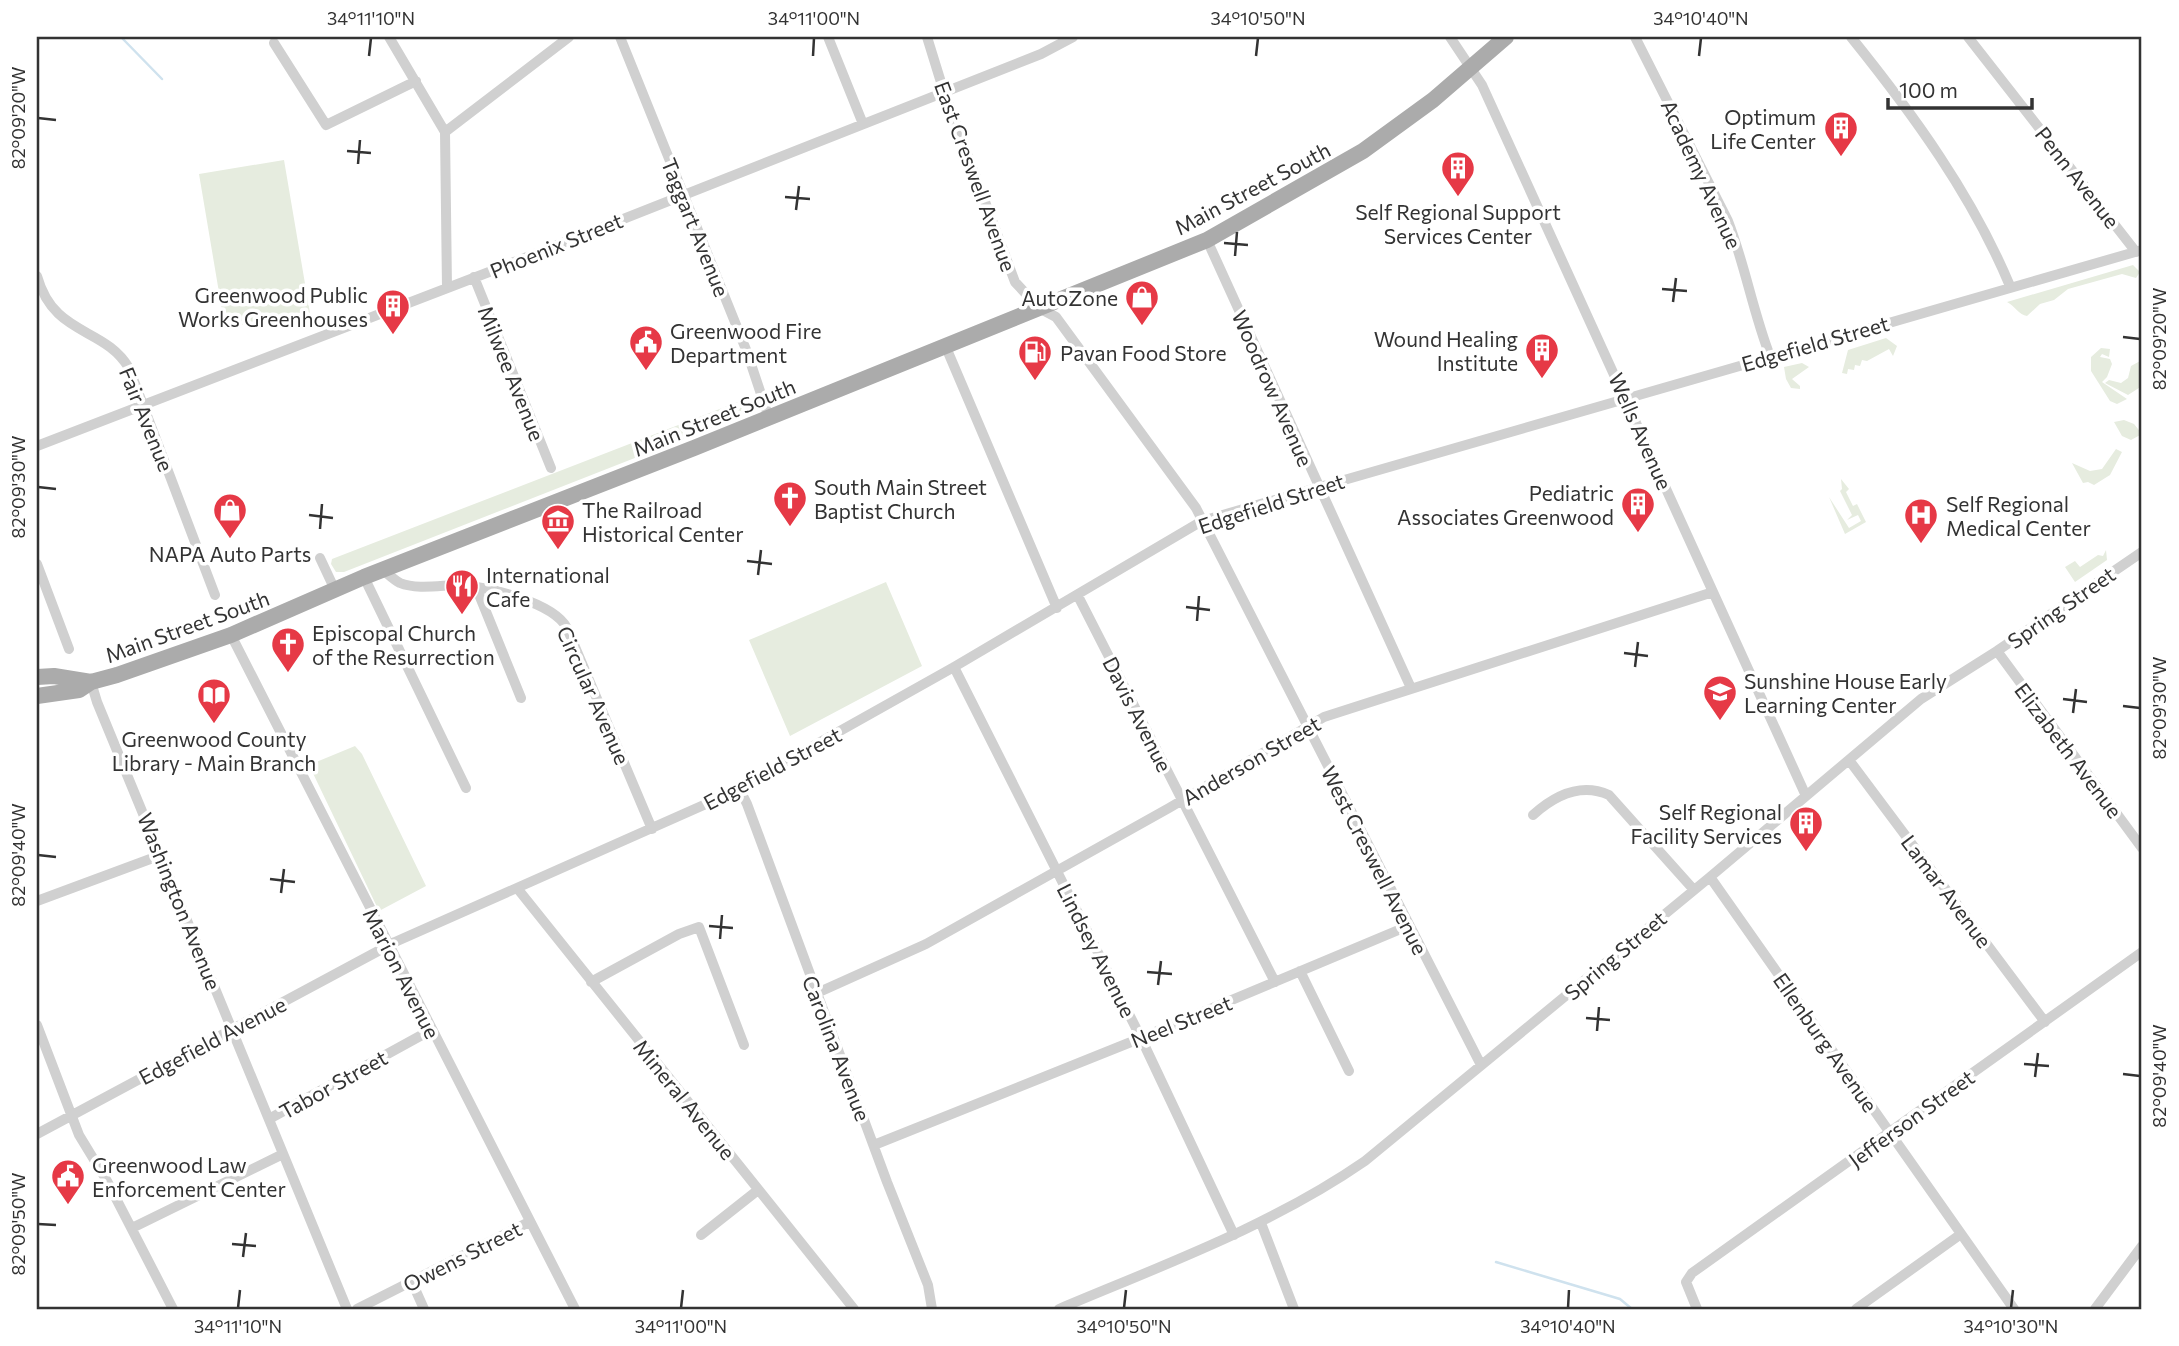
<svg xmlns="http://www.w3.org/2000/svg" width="2179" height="1346" viewBox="0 0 2179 1346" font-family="Commissioner,sans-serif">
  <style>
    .green { fill: #e6ecdf }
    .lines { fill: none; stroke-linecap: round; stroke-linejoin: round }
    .stream { stroke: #cfe2ee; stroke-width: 2.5 }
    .minor { stroke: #d0d0d0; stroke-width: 10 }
    .primary { stroke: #ababab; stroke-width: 16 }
    .ticks { fill: none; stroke: #333; stroke-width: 2.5 }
    .labels { text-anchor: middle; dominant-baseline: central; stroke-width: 7; stroke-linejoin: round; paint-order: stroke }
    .poi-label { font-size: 21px; fill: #333; stroke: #fff; text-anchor: start }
    .street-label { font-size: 21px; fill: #333; stroke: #fff }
    .neatline { fill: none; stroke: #333; stroke-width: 2.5 }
    .ticks-label { font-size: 18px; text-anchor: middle; fill: #333 }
  </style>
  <rect width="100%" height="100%" fill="#fff"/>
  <path class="green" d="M284,160L310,313L225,328L199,174Z
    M2133,265L2140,272L2136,278L2122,274L2068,289L2054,300L2040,304L2027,316C2019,315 2015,306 2007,302Z
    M1886,338L1897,346L1893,356L1889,349L1867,361L1862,360L1860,366L1855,365L1854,370L1848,369L1847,374L1842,373L1848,350Z
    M2101,348L2110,349L2109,357L2102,354L2100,357L2110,359L2112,364L2107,377L2102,382L2127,399L2117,404L2110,401L2091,371V357Z
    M2142,360V386L2128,395L2105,383L2109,380L2121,383L2128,378L2131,366Z
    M1802,363L1809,367L1792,379L1800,386V389L1791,388L1786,379L1784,367Z
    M743,400L750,401L752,404V412L344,572H336L331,564L332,559Z
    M2124,420L2134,424L2142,434L2131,440L2122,436L2114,422Z
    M2116,449L2122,452L2110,475L2094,485L2088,482L2083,483L2072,463L2090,471L2102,469Z
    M1841,479L1849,489L1846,492L1853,506L1857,504L1866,522L1845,534L1829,497L1849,528L1861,521L1858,515L1847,520L1852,515L1840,491L1842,489Z
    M2106,550L2107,560L2075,582L2065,567L2075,561L2080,567L2098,555L2103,556Z
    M886,582L922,666L790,736L749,640Z
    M355,746L362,754L426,886L379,911L309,765Z"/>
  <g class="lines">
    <path class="stream" d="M121,37L162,79
      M1496,1262L1620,1299L1632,1309"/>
    <path class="minor" d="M389,37L445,132
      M620,37L747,352L769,418
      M828,37L863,124
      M927,37L944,92L1015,282L1039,308L1056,317L1196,508L1481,1065
      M1450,37L1482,85L1806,796
      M1635,37L1728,221C1745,265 1753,312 1770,356
      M1851,37C1913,114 1972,195 2010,286
      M1968,37L2136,252
      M274,43L326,125L416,81
      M445,132L569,37
      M445,132L447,288
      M1207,240L1411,688
      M37,276C54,337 104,326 129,368L215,595
      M474,277L551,468
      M945,345L1057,608
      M37,446L489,272L1041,54L1073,37
      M320,558L335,590
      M37,564L69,649
      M383,570C388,574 394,580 400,583C417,590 442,585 460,585C488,587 553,602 567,628L652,829
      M364,577L466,788
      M476,587L521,698
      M1078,596L1275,982
      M231,635L575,1309
      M1997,651L2142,848
      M954,667L1141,1038L1234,1235
      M91,682L97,702L347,1309
      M1849,760L2045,1022
      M739,788L747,804L887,1182L928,1285L932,1309
      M1533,815C1554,796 1580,782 1609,795L1694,890
      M1710,877L2014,1309
      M517,888L854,1309
      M37,901L161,855
      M1300,971L1349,1071
      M591,982L679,934L699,927L744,1045
      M817,993L926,944L1169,808L1324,717L1713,592
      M37,1025L79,1135L107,1181L173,1309
      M269,1119L431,1030
      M37,1134L395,942L724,796L954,667L1202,521L2142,250
      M874,1145L1141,1038L1408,926
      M1261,1223L1294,1309
      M132,1228L283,1154
      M701,1235L758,1190
      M412,1282L424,1309
      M357,1309L529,1222
      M1059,1309C1163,1265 1271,1226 1365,1161L1710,877L1921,699L1997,651L2142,552
      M1697,1309L1686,1282L1692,1273L2142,952
      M1856,1309L1961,1234
      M2095,1309L2142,1246"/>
    <path class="primary" d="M37,677L54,676L91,682
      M37,696L79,690L91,682L117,675L231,635L364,577L694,448L1207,240L1363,151L1433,100L1506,37"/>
  </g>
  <path class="ticks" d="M369,56L371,38M813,56L814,38M1256,56L1258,38M1699,56L1701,38M38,118L56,120M347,151L371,153M358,164L360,140M785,197L810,199M796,210L799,186M1224,243L1248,245M1235,256L1237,232M1662,289L1687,291M1673,302L1676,278M2123,337L2140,339M38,487L56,489M309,515L333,518M320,529L322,504M747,561L772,564M758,575L761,550M1186,607L1210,610M1197,621L1199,596M1624,653L1648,656M1635,667L1638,642M2063,699L2087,702M2123,706L2140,708M2073,713L2076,689M38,855L56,857M270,879L295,882M281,893L284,869M709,926L733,928M720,939L722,915M1147,972L1172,974M1158,985L1161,961M1586,1018L1610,1020M1597,1031L1599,1007M2024,1064L2049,1066M2123,1074L2140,1076M2035,1077L2038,1053M38,1224L56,1225M232,1244L256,1246M243,1257L246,1233M238,1308L240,1290M681,1308L683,1290M1124,1308L1126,1290M1568,1308L1569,1290M2011,1308L2013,1290"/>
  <defs>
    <g id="building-pin" transform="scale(1.75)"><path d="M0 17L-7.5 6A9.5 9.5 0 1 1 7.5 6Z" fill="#e63946" stroke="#fff"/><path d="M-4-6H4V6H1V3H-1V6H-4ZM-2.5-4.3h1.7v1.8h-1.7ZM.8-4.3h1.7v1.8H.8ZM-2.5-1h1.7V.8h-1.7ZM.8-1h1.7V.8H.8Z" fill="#fff"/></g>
    <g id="shop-pin" transform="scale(1.75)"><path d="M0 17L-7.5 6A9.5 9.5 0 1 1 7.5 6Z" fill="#e63946" stroke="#fff"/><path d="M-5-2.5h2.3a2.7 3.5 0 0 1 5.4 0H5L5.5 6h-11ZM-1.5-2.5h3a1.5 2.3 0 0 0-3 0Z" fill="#fff"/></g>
    <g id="civic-pin" transform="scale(1.75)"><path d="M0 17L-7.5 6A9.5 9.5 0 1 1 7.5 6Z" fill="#e63946" stroke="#fff"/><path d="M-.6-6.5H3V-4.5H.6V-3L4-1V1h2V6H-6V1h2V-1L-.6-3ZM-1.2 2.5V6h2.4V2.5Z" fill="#fff"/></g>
    <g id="fuel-pin" transform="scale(1.75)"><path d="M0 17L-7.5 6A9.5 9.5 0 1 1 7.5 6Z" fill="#e63946" stroke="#fff"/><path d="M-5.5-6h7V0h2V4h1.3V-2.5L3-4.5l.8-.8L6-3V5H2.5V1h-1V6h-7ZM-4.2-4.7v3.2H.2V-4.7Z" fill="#fff"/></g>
    <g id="church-pin" transform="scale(1.75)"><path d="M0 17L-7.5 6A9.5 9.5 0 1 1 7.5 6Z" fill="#e63946" stroke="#fff"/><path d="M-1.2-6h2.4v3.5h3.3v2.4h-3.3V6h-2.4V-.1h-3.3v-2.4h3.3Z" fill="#fff"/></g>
    <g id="hospital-pin" transform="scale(1.75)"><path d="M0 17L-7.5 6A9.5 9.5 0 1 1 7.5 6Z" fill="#e63946" stroke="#fff"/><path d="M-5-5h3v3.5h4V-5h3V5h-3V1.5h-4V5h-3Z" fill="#fff"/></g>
    <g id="museum-pin" transform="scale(1.75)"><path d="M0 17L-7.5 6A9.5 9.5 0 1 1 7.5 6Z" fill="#e63946" stroke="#fff"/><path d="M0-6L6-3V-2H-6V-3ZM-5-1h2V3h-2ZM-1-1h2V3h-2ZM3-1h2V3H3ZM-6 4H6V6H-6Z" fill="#fff"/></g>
    <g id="restaurant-pin" transform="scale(1.75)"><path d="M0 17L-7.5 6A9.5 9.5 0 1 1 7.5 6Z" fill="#e63946" stroke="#fff"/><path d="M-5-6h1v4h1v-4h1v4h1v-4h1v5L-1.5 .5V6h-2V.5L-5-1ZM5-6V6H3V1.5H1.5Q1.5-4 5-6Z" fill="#fff"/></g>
    <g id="school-pin" transform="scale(1.75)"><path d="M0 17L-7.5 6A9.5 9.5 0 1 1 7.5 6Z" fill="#e63946" stroke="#fff"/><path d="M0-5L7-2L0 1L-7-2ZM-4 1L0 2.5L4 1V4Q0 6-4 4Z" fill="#fff"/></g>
    <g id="library-pin" transform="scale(1.75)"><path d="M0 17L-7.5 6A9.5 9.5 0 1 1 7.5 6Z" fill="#e63946" stroke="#fff"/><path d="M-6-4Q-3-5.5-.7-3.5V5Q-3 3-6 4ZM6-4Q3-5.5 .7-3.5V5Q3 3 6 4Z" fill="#fff"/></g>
  </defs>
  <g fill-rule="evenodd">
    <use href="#building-pin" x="1841" y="128"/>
    <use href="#building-pin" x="1458" y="168"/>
    <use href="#shop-pin" x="1142" y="297"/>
    <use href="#building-pin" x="393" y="306"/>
    <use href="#civic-pin" x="646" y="342"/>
    <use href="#building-pin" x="1542" y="350"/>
    <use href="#fuel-pin" x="1035" y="352"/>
    <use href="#church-pin" x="790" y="498"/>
    <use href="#building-pin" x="1638" y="504"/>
    <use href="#shop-pin" x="230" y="510"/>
    <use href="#hospital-pin" x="1921" y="515"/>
    <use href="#museum-pin" x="558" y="521"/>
    <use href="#restaurant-pin" x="462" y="586"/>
    <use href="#church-pin" x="288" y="644"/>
    <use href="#school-pin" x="1720" y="692"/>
    <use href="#library-pin" x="214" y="695"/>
    <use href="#building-pin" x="1806" y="823"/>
    <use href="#civic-pin" x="68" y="1176"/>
  </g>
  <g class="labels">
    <g class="poi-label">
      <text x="1816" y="116" text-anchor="end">Optimum<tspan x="1816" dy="24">Life Center</tspan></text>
      <text x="1458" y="211" text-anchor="middle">Self Regional Support<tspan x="1458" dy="24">Services Center</tspan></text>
      <text x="368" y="294" text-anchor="end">Greenwood Public<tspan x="368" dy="24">Works Greenhouses</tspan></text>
      <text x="1118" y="297" text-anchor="end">AutoZone</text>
      <text x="670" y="330">Greenwood Fire<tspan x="670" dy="24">Department</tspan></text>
      <text x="1518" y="338" text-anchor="end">Wound Healing<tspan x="1518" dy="24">Institute</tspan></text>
      <text x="1060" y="352">Pavan Food Store</text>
      <text x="814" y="486">South Main Street<tspan x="814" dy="24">Baptist Church</tspan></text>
      <text x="1614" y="492" text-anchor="end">Pediatric<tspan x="1614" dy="24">Associates Greenwood</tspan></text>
      <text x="1946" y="503">Self Regional<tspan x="1946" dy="24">Medical Center</tspan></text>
      <text x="582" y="509">The Railroad<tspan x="582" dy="24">Historical Center</tspan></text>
      <text x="230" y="553" text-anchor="middle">NAPA Auto Parts</text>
      <text x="486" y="574">International<tspan x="486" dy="24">Cafe</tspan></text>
      <text x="312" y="632">Episcopal Church<tspan x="312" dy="24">of the Resurrection</tspan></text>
      <text x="1744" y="680">Sunshine House Early<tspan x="1744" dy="24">Learning Center</tspan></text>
      <text x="214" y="738" text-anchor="middle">Greenwood County<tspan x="214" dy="24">Library - Main Branch</tspan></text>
      <text x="1782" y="811" text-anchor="end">Self Regional<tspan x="1782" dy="24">Facility Services</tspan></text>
      <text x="92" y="1164">Greenwood Law<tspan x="92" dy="24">Enforcement Center</tspan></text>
    </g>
    <g class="street-label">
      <text transform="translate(1702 174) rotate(65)">Academy Avenue</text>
      <text transform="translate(976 176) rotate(70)">East Creswell Avenue</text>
      <text transform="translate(2078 177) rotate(52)">Penn Avenue</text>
      <text transform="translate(1252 188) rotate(-28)">Main Street South</text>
      <text transform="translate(696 227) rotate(68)">Taggart Avenue</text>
      <text transform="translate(556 245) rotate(-22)">Phoenix Street</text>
      <text transform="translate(1815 343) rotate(-16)">Edgefield Street</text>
      <text transform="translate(512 373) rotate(68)">Milwee Avenue</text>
      <text transform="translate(1273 388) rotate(66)">Woodrow Avenue</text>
      <text transform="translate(714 417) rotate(-22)">Main Street South</text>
      <text transform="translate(147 419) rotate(68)">Fair Avenue</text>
      <text transform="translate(1641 431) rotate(66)">Wells Avenue</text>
      <text transform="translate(1271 503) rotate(-18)">Edgefield Street</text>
      <text transform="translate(2061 607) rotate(-35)">Spring Street</text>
      <text transform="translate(187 626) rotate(-20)">Main Street South</text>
      <text transform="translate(594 695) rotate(66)">Circular Avenue</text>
      <text transform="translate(1138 714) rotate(63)">Davis Avenue</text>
      <text transform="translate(2069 750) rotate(53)">Elizabeth Avenue</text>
      <text transform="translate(1251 760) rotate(-30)">Anderson Street</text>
      <text transform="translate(772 768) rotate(-28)">Edgefield Street</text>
      <text transform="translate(1375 860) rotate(63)">West Creswell Avenue</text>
      <text transform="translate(1947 891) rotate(53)">Lamar Avenue</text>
      <text transform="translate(180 901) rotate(68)">Washington Avenue</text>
      <text transform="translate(1097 950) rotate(63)">Lindsey Avenue</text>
      <text transform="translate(1615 955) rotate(-40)">Spring Street</text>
      <text transform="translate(402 973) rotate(63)">Marion Avenue</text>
      <text transform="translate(1181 1021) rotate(-22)">Neel Street</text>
      <text transform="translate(212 1040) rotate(-28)">Edgefield Avenue</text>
      <text transform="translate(1826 1042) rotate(55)">Ellenburg Avenue</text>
      <text transform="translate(837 1048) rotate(69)">Carolina Avenue</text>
      <text transform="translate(333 1084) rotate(-29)">Tabor Street</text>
      <text transform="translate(685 1099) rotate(51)">Mineral Avenue</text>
      <text transform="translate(1911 1118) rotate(-36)">Jefferson Street</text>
      <text transform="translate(462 1256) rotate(-27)">Owens Street</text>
    </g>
  </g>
  <rect width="2179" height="1346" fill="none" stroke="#ffffff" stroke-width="77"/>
  <path d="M1888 98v10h144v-10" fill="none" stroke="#333333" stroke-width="3.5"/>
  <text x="1899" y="98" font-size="21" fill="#333333" stroke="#ffffff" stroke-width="5" paint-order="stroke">100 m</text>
  <rect x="38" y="38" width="2102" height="1270" class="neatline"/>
  <g class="ticks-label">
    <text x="371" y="25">34°11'10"N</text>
    <text x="814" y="25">34°11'00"N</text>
    <text x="1258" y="25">34°10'50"N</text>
    <text x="1701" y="25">34°10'40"N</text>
    <text transform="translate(19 118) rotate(-90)" y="6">82°09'20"W</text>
    <text transform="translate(2160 339) rotate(-90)" y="6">82°09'20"W</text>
    <text transform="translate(19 487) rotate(-90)" y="6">82°09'30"W</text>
    <text transform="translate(2160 708) rotate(-90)" y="6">82°09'30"W</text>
    <text transform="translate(19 855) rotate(-90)" y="6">82°09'40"W</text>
    <text transform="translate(2160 1076) rotate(-90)" y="6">82°09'40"W</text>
    <text transform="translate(19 1224) rotate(-90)" y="6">82°09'50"W</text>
    <text x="238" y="1333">34°11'10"N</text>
    <text x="681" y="1333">34°11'00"N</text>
    <text x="1124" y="1333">34°10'50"N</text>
    <text x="1568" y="1333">34°10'40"N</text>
    <text x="2011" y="1333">34°10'30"N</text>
  </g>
</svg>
